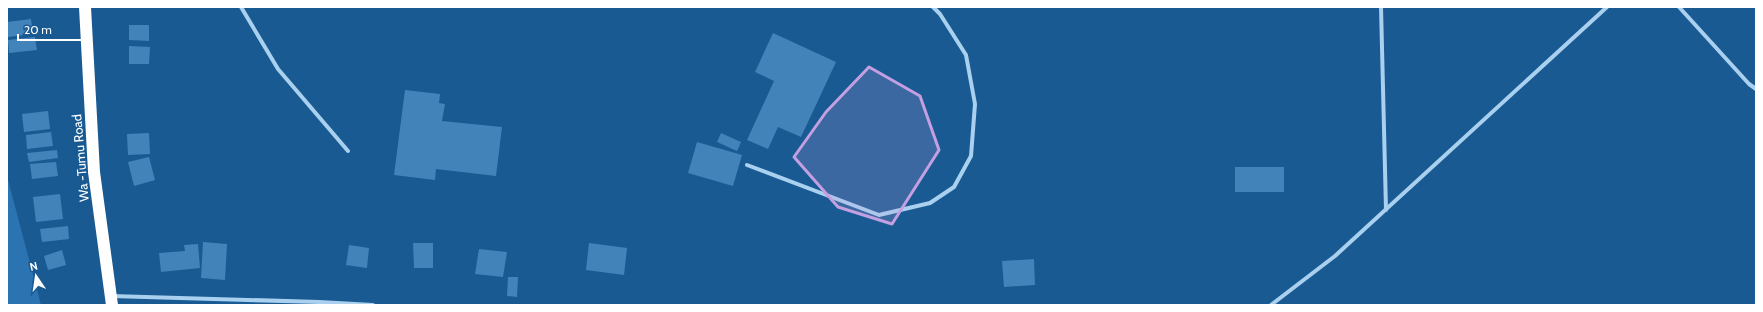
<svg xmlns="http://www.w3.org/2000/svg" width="1763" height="312" viewBox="0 0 1763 312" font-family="Cabin,sans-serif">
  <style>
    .green { fill: #2c74b1 }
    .building { fill: #4283ba }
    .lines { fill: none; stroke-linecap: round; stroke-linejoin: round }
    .street { stroke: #a9d0ef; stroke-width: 4 }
    .highway { stroke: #fff; stroke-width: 12 }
    .marked { fill: #c4a0e2; fill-opacity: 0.2; stroke: #c4a0e2; stroke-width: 3; stroke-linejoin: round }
    .labels { text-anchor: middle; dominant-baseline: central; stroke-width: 3; stroke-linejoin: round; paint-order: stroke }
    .street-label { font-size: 13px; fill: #fff; stroke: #195a92 }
  </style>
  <rect width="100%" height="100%" fill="#195a92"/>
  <path class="green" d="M7,176L41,305H7Z"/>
  <path class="building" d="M31,19L33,34L8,37L7,22Z
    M129,25H149V41L129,40Z
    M773,33L836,62L801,137L778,127L768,149L747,140L774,81L755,72Z
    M35,37L37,50L9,53L8,40Z
    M129,46L150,47L149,64H129Z
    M405,90L440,94L439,103L445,104L442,121L502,127L496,176L436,169L435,180L394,175Z
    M48,111L50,129L24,132L22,114Z
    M51,132L53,146L27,149L26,135Z
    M149,133L150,154L128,155L127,134Z
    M721,133L741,142L737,151L717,142Z
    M697,142L742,155L733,186L688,173Z
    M57,150L58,158L29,162L27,153Z
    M149,157L155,180L134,186L128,162Z
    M56,162L58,176L32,179L30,164Z
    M1235,167H1284V192H1235Z
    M60,194L63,219L36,222L33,197Z
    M68,226L69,239L42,242L40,229Z
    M203,242L227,244L225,280L201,278Z
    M413,243H433V268H414Z
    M589,243L627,248L624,275L586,270Z
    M198,244L200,268L161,272L159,253L185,251L184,245Z
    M349,245L369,248L367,268L346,265Z
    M479,249L507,252L503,277L475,274Z
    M62,250L66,265L48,270L44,256Z
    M1034,259L1035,285L1004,287L1002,261Z
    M508,277H518L517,297L507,296Z"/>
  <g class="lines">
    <path class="street" d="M241,7L278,69L348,151
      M1381,7L1386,210
      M1679,7L1749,84L1756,89
      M747,165L879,215L930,203L954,187L971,156L975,104L966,55L940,14L933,7
      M111,296L319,302L373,305
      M1271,305L1335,256L1607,7"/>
    <path class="highway" d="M85,7L94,172L112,305"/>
  </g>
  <path class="marked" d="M869,67L920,96L939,150L892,224L838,207L794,157L826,112Z"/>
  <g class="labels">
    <g class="street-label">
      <text transform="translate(80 158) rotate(-95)">Wa -Tumu Road</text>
    </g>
  </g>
  <rect width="1763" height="312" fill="none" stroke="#ffffff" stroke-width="16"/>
  <g transform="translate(36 276) rotate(347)" stroke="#195a92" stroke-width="3" paint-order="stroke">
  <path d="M0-3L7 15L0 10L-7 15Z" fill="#ffffff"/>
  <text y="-6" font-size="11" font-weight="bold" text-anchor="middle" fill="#ffffff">N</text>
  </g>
  <path d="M18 34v6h73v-6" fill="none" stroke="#ffffff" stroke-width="2"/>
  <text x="24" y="34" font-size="12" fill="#ffffff" stroke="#195a92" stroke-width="3" paint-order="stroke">20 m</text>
</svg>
